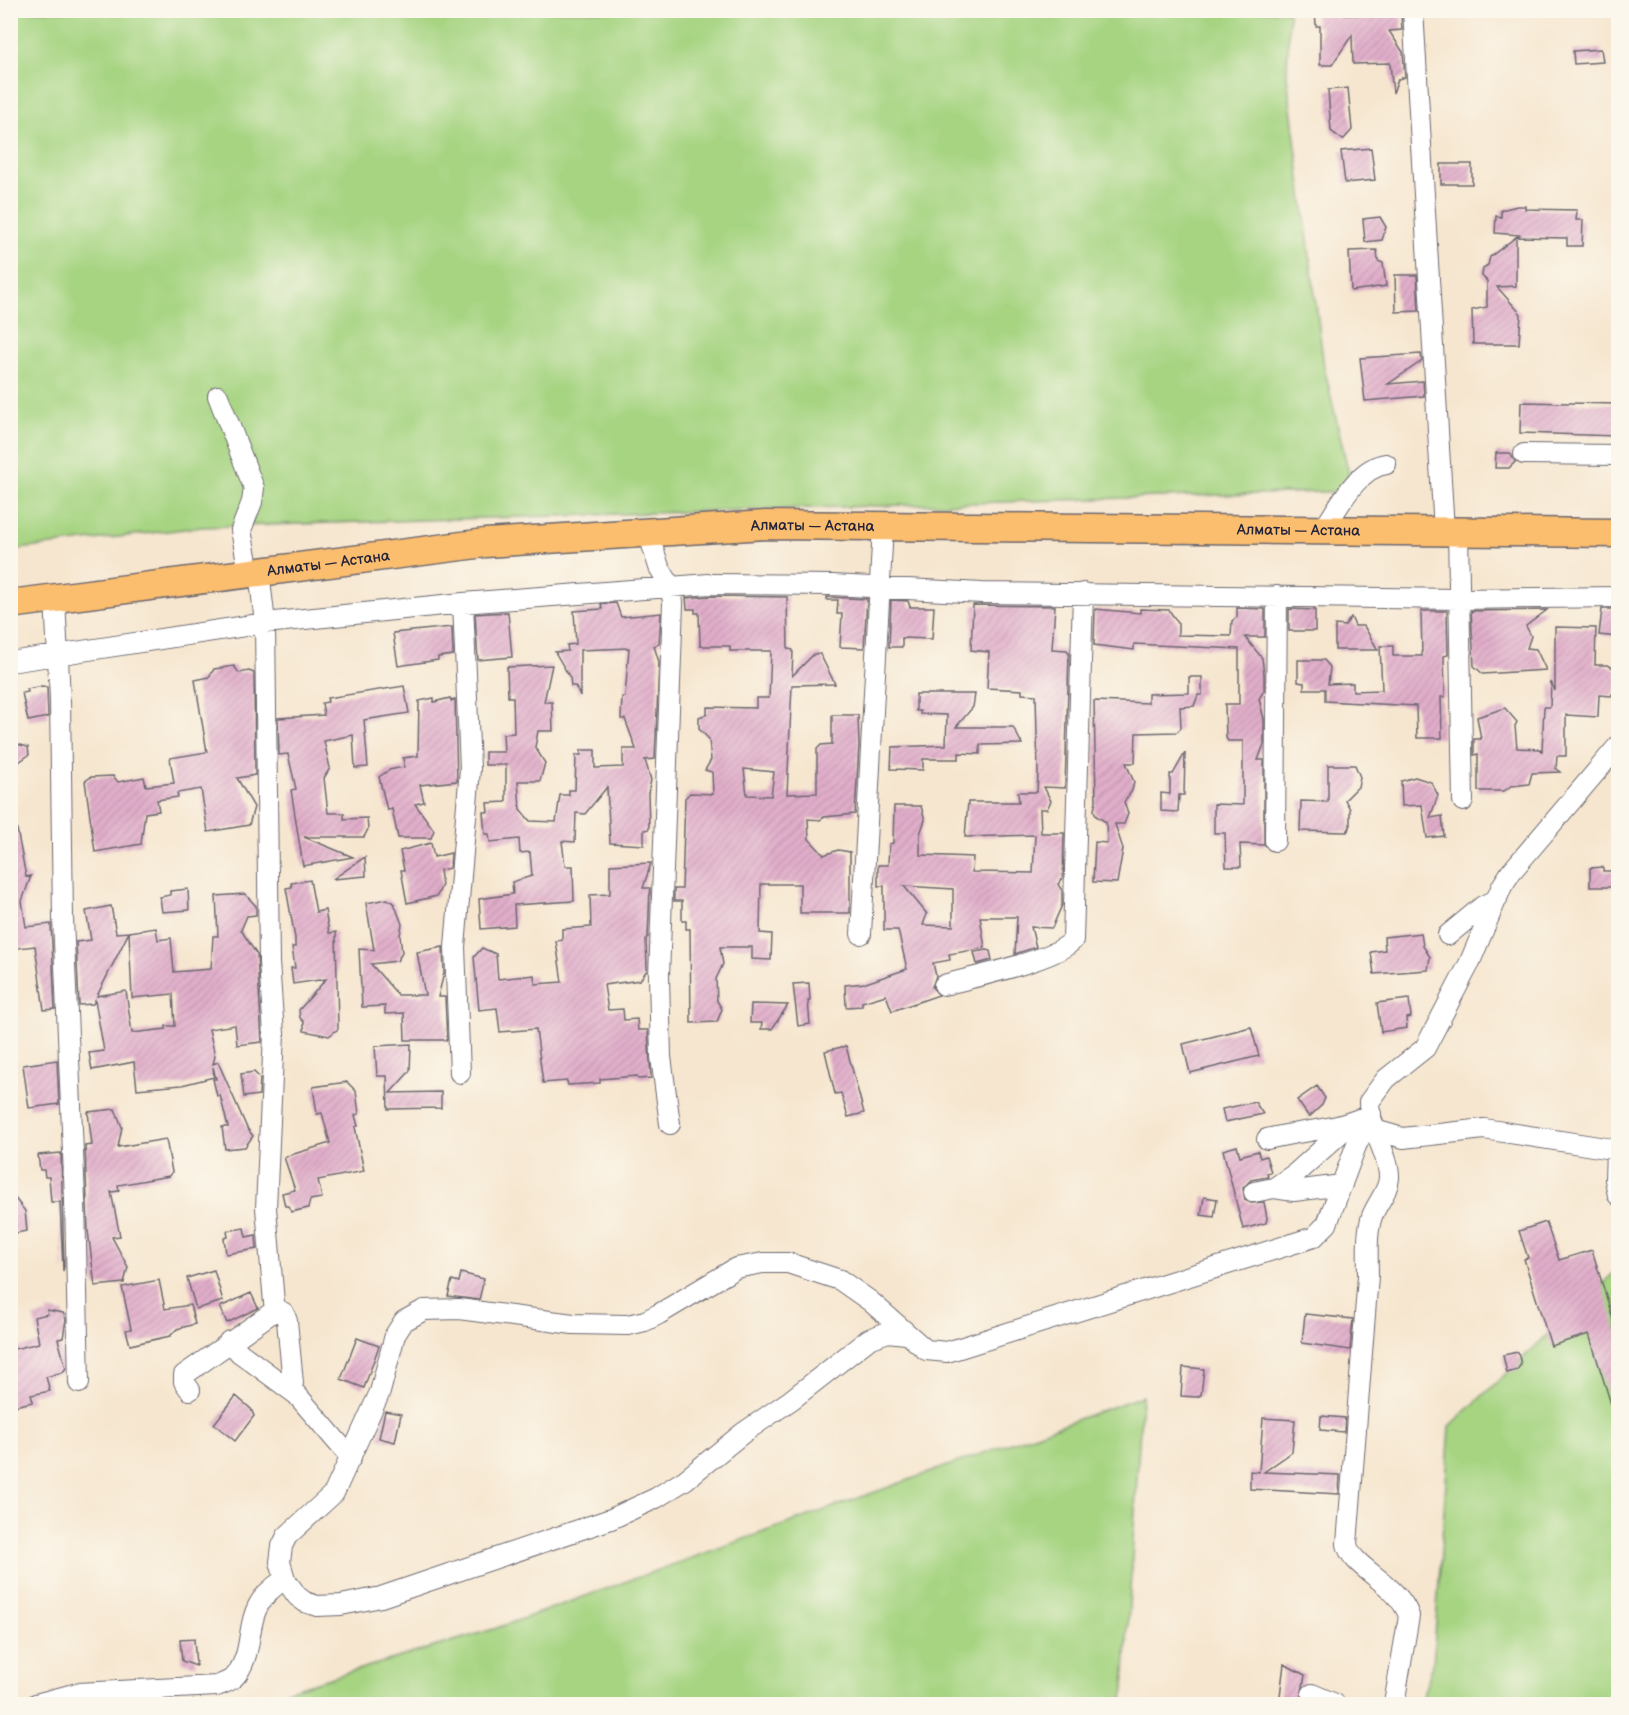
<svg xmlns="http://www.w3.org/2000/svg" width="1629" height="1715" viewBox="0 0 1629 1715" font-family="'Balsamiq Sans',sans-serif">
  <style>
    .grass { fill: #a6d481; stroke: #647b5e; stroke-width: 1.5 }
    .building { fill: url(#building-hatch); fill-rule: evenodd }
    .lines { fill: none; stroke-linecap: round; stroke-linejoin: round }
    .minor-casing { stroke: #6c676f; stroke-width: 22 }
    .highway-casing { stroke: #6c676f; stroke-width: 31 }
    .minor { stroke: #fff; stroke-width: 20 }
    .highway { stroke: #fbbd6e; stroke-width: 28 }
    .labels { text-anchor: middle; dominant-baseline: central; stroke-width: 4.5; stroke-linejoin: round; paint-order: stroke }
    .street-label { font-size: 15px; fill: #22223b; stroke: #fbf7ec }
  </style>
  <defs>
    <pattern id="building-hatch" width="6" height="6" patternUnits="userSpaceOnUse" patternTransform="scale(1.5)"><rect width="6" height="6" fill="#e1aeca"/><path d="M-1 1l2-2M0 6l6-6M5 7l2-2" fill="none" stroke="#c195ae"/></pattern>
  </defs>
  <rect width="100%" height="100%" fill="#fbf7ec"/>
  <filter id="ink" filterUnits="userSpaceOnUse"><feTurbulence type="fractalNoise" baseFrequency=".0167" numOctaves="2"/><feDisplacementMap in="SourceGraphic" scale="12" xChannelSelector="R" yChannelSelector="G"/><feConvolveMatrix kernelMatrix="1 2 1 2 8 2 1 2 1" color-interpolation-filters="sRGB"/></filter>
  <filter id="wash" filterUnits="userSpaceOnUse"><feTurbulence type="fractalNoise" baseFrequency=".008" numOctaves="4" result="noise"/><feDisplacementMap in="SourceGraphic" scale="24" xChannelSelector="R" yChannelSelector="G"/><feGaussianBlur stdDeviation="1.35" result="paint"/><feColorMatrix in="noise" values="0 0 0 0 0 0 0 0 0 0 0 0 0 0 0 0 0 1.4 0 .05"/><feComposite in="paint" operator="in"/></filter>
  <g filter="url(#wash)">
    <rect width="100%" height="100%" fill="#f6e6cf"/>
    <path class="grass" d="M10,11H1289L1287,76L1324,367L1353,491L201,527L11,550Z
      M1618,1269V1704H1420L1433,1665L1450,1426Z
      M1142,1396L1123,1704H243L494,1629Z"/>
    <g id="blocks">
      <path class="building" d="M1315,10H1345V15L1401,13L1402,30L1389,31L1403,52L1405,77L1398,79L1393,93L1390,63L1353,64L1352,35L1332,65H1320V26H1316Z
        M1601,49L1603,62L1574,64L1573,51Z
        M1348,88L1352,130L1343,140L1331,131L1328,90Z
        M1371,148L1375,180L1345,183L1341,151Z
        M1441,164H1472V184H1441Z
        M1517,206H1525V209L1577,210L1576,220H1583L1582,246H1567V238L1517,237L1520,235L1495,233L1496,216L1501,217V210Z
        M1380,217L1386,227L1382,240L1365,242L1363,219Z
        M1516,237V286L1497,287L1521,314L1519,344H1473L1472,310L1487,307V281L1482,276L1483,268L1488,265L1490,257Z
        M1377,250L1378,261L1383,263L1386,286L1351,291L1349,251Z
        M1395,275H1417L1419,311L1396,312Z
        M1421,354L1422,361L1388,384L1423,381L1424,396L1365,401L1360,358Z
        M1521,402L1618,404V436L1520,433Z
        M1496,453H1510L1515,462L1509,468H1495Z
        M709,596L787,597L788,649L793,650L792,676L814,654H820L835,684L792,685L787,794L817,793V749L821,745L832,744V715H858L859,745L855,814L824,817L820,820L808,819L809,839L824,855L838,850L850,852V913H800V884H761L760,933L772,934L771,960L752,959V947H720L723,964L716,979L717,1001L722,1009L717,1022L691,1023L690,929H686V921H682V901H674V889H682L685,798L690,793L713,794L712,772L705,770L711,760L709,739L699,729V717L707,714V707L756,708V698H769L771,651H730V646H700L699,613H695V609H687L686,598ZM744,769L774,772L771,796L747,795Z
        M827,597L867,599L864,648L840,647L842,614H837L838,600H827Z
        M891,600L908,601L910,607H934L932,639L902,638V647H889Z
        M616,603L621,617L661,613L659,644L654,646L659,662L655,759L645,760L651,780L648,793L649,829L644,830V845L610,843L607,787L585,814L576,813L575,842L562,841L565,866H573L574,901L514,905L515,926L481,929L479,899L513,894L512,882L532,876L530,852L520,853L519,839L490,842L489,834H485L483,812H488L487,803L506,802V765H485V752H504L503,734L514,733L513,697H508L507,667L552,665L544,702H552L553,731H538L535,747L545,763L540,781H518L520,809L530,821L556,822L560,795H569V790H575L576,755H581V750H595V768L623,767V749H636L625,719H621L622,697H625L629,648L580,650V696L575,686H571L570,678L555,652L568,651L567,645L576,644L574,611L602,609L601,604Z
        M973,605L1055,606L1052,649L1067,650L1069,653L1065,788L1044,787L1051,801L1047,809H1040L1041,833H1064L1063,878L1058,884L1062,891V905L1052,928L1031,927L1036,947L1015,954L1017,917H980L985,948L949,954L950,960L933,963L936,976L932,987L939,995L892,1011L886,995L862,1002V1006L846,1007L845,985L866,983L907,969L898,930H884V886H878V865H888L889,844L893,843L894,806H921L925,820L920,834V855L973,857L972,872L1033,873L1035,835L965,837L968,802H1019L1018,792H1037L1038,774L1036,695L1022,694V690L987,688L989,652L971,650ZM904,886L953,889V926L923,925L927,914Z
        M1237,608L1265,609V637H1245L1262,658L1264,674V690L1259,699L1264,719V744L1258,760H1264V845L1240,844L1241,867H1226L1225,833H1214V804L1243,805V741H1228L1226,738L1225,704H1239V649L1134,644V650L1094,645L1095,609L1140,613V609L1169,610L1178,623V635L1231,636L1232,621L1237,617Z
        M1289,609L1315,610V631H1289Z
        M1602,609H1618V637L1599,635Z
        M1547,610L1526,626L1531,636L1527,648L1536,649L1546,670L1483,674L1474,666L1471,611Z
        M1421,611H1447L1448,655L1444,656L1445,697H1441L1442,738H1417L1416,706L1325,701V689H1304V683L1298,682V660H1324L1330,667L1328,684L1353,683V691L1382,690L1380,646H1393V656H1422Z
        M508,612L512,657L478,660L475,614Z
        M1351,617L1355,626H1364L1378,650H1335V625L1345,626Z
        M452,627L453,655L438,657V660L398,666L393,633Z
        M1555,627L1596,628L1595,665H1607L1616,669L1618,685L1611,696L1599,695L1598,717L1566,715V756H1557L1556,769L1560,772L1532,773L1529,784L1511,786L1504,791H1478V754L1474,755V739H1481L1477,717L1505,708L1517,722L1515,726L1517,748L1540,749L1542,751L1544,707H1550L1551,682L1555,691Z
        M234,666L239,673L249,671L254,673L255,775L237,778L254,807L249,825L208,832L201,789L177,793L178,797L157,800L159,811L145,813L141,844L95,852L85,781L91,777L113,776L118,782L144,777L146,786L174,783L170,758L207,752L195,680L209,677L214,669Z
        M1189,677H1202V695H1198L1194,706L1180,707L1181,728L1177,732L1136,733L1135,763H1126L1134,782L1132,791L1124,802L1128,814L1124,824H1115L1123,849L1117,883L1093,882L1095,842L1107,843L1106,822L1096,816L1094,810L1096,801L1094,701L1148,703V694L1189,693Z
        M42,686L47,687L48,717L28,721L22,693L28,692L27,689Z
        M404,686L409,713L364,720L368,767L355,768L353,735L324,741L330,768L324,778L328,813H344V819L367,818L368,829L364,837H304L353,857L303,866L291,790L296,789L288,754L279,755L278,718L324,715L322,703L328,702L327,698Z
        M916,694H975L973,707L956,727H1013L1022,744L980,745V754L959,753V759H923V770L891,769L892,747L946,745L947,715L920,714V711H916Z
        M434,698V702L450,698L451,701L455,700L457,781L420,785L424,802L415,804L434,830L431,838H398L392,809L387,810L379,777L389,770L404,767L403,758L418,756L419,701Z
        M10,742L28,747L29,755L10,768Z
        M1185,753L1184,795H1179L1178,812L1161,811V793L1170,794V774H1173Z
        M1328,765H1355L1360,777L1358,787L1345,800L1350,809V827L1347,832L1300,831L1301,801L1328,802Z
        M1415,777L1431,782L1438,795L1430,818L1442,816L1444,836L1427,838L1422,805L1402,806L1401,781Z
        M10,829H17L26,877L31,876L22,901L26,927L51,924L55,1009L44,1010L35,946L10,949Z
        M431,843L434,857L451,853L450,868L440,870L442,885L437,896L407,903L401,870H404L400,851Z
        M365,857L366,876L333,879Z
        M651,863L643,888H650L648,937L646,939L647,970L640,980L604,985L608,1010L623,1009L624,1020L637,1019L638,1030H648L651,1078L638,1079L637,1076L600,1079V1083L568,1085L567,1081L543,1083L536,1029L500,1032L497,1008L479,1010L474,957L482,948L496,954L498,979L534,975L535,984L562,982L556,941L562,940V929L591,927L590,895L610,894V865Z
        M1603,867V871H1618V887H1590V868Z
        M310,880L316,912L325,910L329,933L336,932L338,1029L329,1036L304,1031V1022L300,1018L299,1010L326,979L293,984L291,968H295L292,947H295V938L286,888L292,887L291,883Z
        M188,889L189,910L162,912L160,897L170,895V891Z
        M245,894L256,906V915L247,916L241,930L257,955L262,1042L237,1045L235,1025L209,1029L215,1056L213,1064L218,1062L247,1128L253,1136L245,1147L225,1149L222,1127H228L220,1095L217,1096L213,1079H216L213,1067L214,1077L182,1085L137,1089L134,1062L92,1070L89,1053L104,1051L95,1000L93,1004L79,1005L76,942L91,940L86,911L111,906L116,933L129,932L97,996L126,991L132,1033L166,1029V1026H175L173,994L132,998L129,932L156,928L158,940L171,938L174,972L211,969L213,936H218L216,896Z
        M387,899L394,903L402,924L400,935L402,953L397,961L371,964L398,995H425L417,952L443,947L444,973L438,997H445L447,1040H405L404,1013L385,1014V1006L362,1007L359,949L374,950L366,903Z
        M1421,933L1423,946L1430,957L1428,970L1374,974L1371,952L1385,950L1384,937Z
        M987,950L990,951L992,960L977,964L974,952Z
        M809,983L810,1001H808L810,1024L798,1026L793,984Z
        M1409,999L1411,1017L1406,1018L1407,1028L1381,1032L1377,1003Z
        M751,1004L788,1005L772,1029H761L762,1023H750Z
        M1251,1027L1259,1056L1190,1073L1183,1044Z
        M411,1044L410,1071L390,1093L441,1092V1108L388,1109L387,1076H377L375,1046Z
        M846,1046L864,1113L848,1117L841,1093L835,1094L825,1051Z
        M57,1060L59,1104L29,1108L23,1065Z
        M254,1072L260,1078L259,1095L244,1097L241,1074Z
        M347,1082L356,1091L359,1114L355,1115L358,1126L355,1127L364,1171L318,1180L322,1198L310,1200L308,1208L291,1212L289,1206H285L282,1193L295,1190L284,1157L330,1143L322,1113L317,1114L313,1087Z
        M1317,1086L1325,1098L1322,1105L1309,1117L1297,1100Z
        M1255,1102L1263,1114L1225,1122L1222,1109Z
        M115,1109L122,1127L118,1147L166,1139L172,1172L169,1176L118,1185L119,1191L111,1192L120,1236L112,1237L128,1267L124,1283L95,1286L88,1231L85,1146L92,1145L88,1112Z
        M1237,1146L1240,1156L1258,1151L1260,1158L1266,1156L1271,1172L1267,1173L1268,1177L1251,1180L1243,1188L1245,1200L1251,1203L1264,1202L1267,1218L1266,1223L1243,1229L1223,1150Z
        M61,1153L64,1267L63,1271L60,1202H51L49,1177H45L44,1170H40L38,1155Z
        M10,1192L25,1211L27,1231L10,1234Z
        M1204,1197L1217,1199L1214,1217L1201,1215Z
        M1546,1222L1559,1260L1592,1250L1618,1335V1419L1616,1420L1589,1334L1551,1346L1524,1259L1528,1258L1519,1231Z
        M244,1228L246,1237L256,1235L257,1249L226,1254L224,1238L228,1237L227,1231Z
        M214,1270L223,1301L196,1309L187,1278Z
        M461,1273L484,1279L479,1300L448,1296L452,1280L459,1282Z
        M159,1280L165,1309L190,1305L195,1324L177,1329L170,1336L130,1345L126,1330L131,1329L122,1287Z
        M251,1293L258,1308L227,1323L220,1307Z
        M47,1310L63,1313L66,1319L63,1338L58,1339L66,1368L63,1372L46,1377L50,1391L31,1395L33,1402L10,1407V1350L39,1343L34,1317L48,1314Z
        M1305,1314L1353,1319L1350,1350L1302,1343Z
        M357,1338L379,1346L364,1388L341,1379Z
        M1518,1352L1521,1364L1517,1370L1507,1373L1503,1355Z
        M1183,1367L1204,1369L1201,1395L1197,1397L1181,1396Z
        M236,1396L251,1409L254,1416L235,1441L214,1424Z
        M385,1411L401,1414L395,1442L379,1438Z
        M1321,1416L1345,1418L1344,1432L1320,1430Z
        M1263,1418L1295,1420L1292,1452L1264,1472L1340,1475L1339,1494L1250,1489V1471L1259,1472Z
        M194,1639L196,1666L182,1661L180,1640Z
        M1284,1664L1305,1675L1300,1704H1279Z"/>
    </g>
  </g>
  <g filter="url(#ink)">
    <use href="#blocks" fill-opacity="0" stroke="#6c676f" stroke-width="1.5"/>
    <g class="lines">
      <g class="minor-casing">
        <path id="minor" d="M1413,10L1444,531
          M218,396L254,488L252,502L241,530L249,572
          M1524,454L1618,455
          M1323,530C1339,507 1357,468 1386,464
          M1458,531L1463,801
          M648,532L659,567L671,587L673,603L659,976L661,1057L670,1124
          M259,571L265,623L269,962L274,1034L266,1208L274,1303L277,1309L284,1313L287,1321L293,1383L291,1389
          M55,598L60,699L63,918L75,1200L79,1383
          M10,662L265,623L463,603L709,584L833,585L982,593L1460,599L1618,597
          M1275,841L1277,596
          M861,934L883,526
          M1448,935L1483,906L1497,899
          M944,985C972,977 1057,960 1073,940L1083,593
          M460,1073L455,947L470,769L463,603
          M1375,1130L1403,1138L1484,1129L1618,1150
          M1267,1139C1306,1129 1333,1132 1371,1114
          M1616,1149L1615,1180L1618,1195
          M1274,1188L1296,1173L1346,1128
          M1254,1192L1274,1188L1294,1191L1342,1185
          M906,1334L888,1332L869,1339L791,1400L743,1433L685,1480L656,1498L611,1519L381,1597L341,1605L317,1606L305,1602L297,1596L285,1579L280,1562L282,1546L287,1536L334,1493L380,1392L395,1335L404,1321L424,1310L459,1309L573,1324L628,1325L645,1321L659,1314L736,1268L763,1263H788L840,1280L870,1301L926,1350L947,1352L1314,1237L1327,1224L1356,1146L1371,1114
          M229,1341L240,1353L297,1395L351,1458
          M190,1390L184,1382V1375L277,1309
          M1312,1694L1335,1704
          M36,1704L78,1693L217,1686C224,1683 232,1681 237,1674C260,1640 237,1609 285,1579
          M1394,1704L1409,1616C1398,1583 1351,1568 1347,1544L1368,1276C1368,1257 1366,1234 1372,1216C1377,1203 1388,1192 1389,1178C1390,1156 1369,1128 1369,1102L1386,1079L1425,1048L1469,964L1502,886L1511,872L1618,746"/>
      </g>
      <g class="highway-casing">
        <g id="highway">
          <path id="s1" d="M10,604L485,543L765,525L1618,533"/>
        </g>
      </g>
      <use href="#minor" class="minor"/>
      <use href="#highway" class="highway"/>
    </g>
  </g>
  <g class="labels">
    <g class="street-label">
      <text stroke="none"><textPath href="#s1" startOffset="807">Алматы — Астана</textPath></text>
      <text stroke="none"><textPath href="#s1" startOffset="1293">Алматы — Астана</textPath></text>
      <text stroke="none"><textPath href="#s1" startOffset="321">Алматы — Астана</textPath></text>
    </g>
  </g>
  <rect width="1629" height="1715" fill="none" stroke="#fbf7ec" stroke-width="36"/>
</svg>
